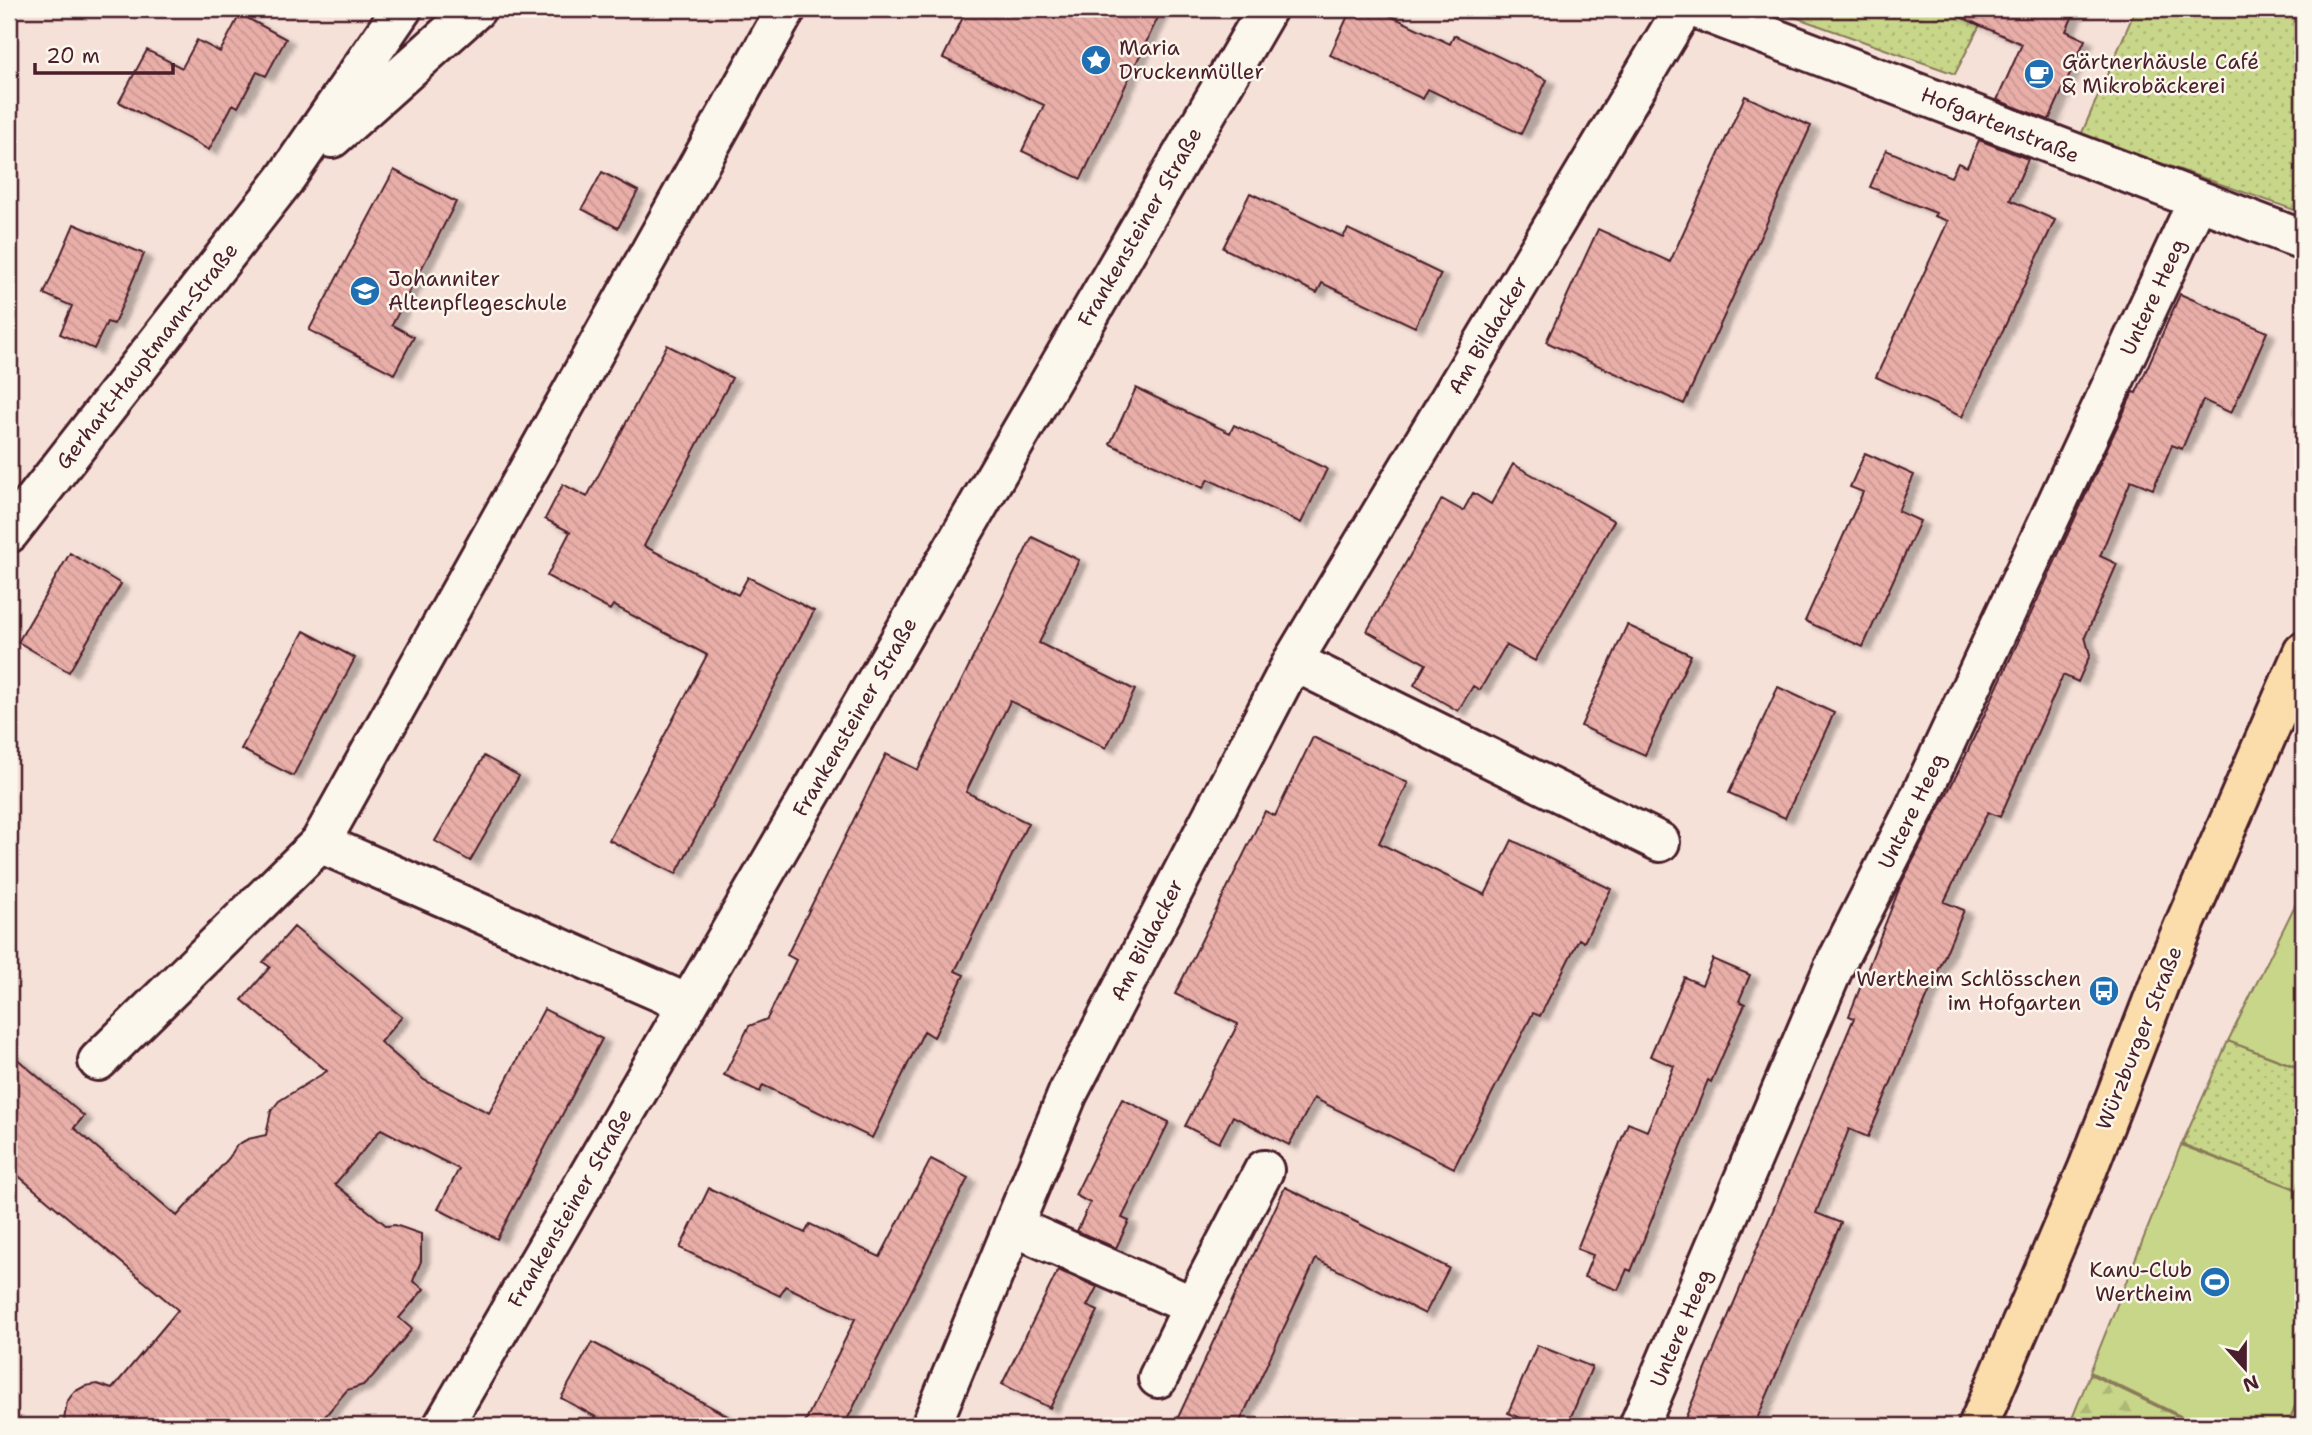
<svg xmlns="http://www.w3.org/2000/svg" width="2312" height="1435" viewBox="0 0 2312 1435" font-family="'Shantell Sans',sans-serif">
  <style>
    .forest { fill: url(#forest-firs); stroke: #897a5a; stroke-width: 2 }
    .park { fill: url(#park-dots); stroke: #897a5a; stroke-width: 2 }
    .pitch { fill: #c8d689; stroke: #897a5a; stroke-width: 2 }
    .building { fill: url(#building-back-hatch); stroke: #4a1f2b; stroke-width: 2; filter: url(#shadow) }
    .lines { fill: none; stroke-linecap: round; stroke-linejoin: round }
    .minor-casing { stroke: #4a1f2b; stroke-width: 44 }
    .major-casing { stroke: #4a1f2b; stroke-width: 44 }
    .minor { stroke: #fbf7ec; stroke-width: 38 }
    .major { stroke: #faddab; stroke-width: 38 }
    .labels { text-anchor: middle; dominant-baseline: central; stroke-width: 5; stroke-linejoin: round; paint-order: stroke }
    .poi-label { font-size: 21px; fill: #4a1f2b; stroke: #fbf7ec; text-anchor: start }
    .street-label { font-size: 21px; fill: #4a1f2b; stroke: #fbf7ec }
  </style>
  <defs>
    <pattern id="forest-firs" width="22" height="20" patternUnits="userSpaceOnUse" patternTransform="scale(1.75)"><rect width="22" height="20" fill="#c8d689"/><path d="M5 1l3.5 6h-7zM16 11l3.5 6h-7z" fill="#adb776"/></pattern>
    <pattern id="park-dots" width="8" height="8" patternUnits="userSpaceOnUse" patternTransform="scale(1.75)"><rect width="8" height="8" fill="#c8d689"/><path d="M2 2h.1M6 6h.1" fill="none" stroke="#adb776" stroke-width="1.8" stroke-linecap="round"/></pattern>
    <pattern id="building-back-hatch" width="6" height="6" patternUnits="userSpaceOnUse" patternTransform="scale(1.75)"><rect width="6" height="6" fill="#e9aea8"/><path d="M-1 5l2 2M0 0l6 6M5-1l2 2" fill="none" stroke="#c99591"/></pattern>
    <filter id="shadow"><feDropShadow dx="8" dy="4.5" stdDeviation="2" flood-color="#0004"/></filter>
  </defs>
  <rect width="100%" height="100%" fill="#f6e1d8"/>
  <filter id="ink" filterUnits="userSpaceOnUse"><feTurbulence type="fractalNoise" baseFrequency=".0143" numOctaves="2"/><feDisplacementMap in="SourceGraphic" scale="14" xChannelSelector="R" yChannelSelector="G"/><feConvolveMatrix kernelMatrix="1 2 1 2 8 2 1 2 1" color-interpolation-filters="sRGB"/></filter>
  <g filter="url(#ink)">
    <path class="forest" d="M2090,1374L2198,1426H2069Z
      M2303,1387V1426H2287Z"/>
    <path class="park" d="M1772,9H1988L1955,74Z
      M2127,9H2303V213L2081,135L2134,13Z
      M2228,1041L2303,1070V1192L2182,1144Z"/>
    <path class="pitch" d="M2303,889V1069L2228,1041Z
      M2181,1145L2303,1192V1386L2287,1426H2201L2090,1372Z"/>
    <path class="building" d="M967,9H1162L1081,179L1022,151L1044,105L943,58Z
      M1351,9H1376L1450,44L1454,35L1547,80L1521,134L1428,89L1423,99L1330,55Z
      M1943,9H2076L2066,31L2085,40L2049,120L1997,100L2022,44Z
      M240,14L286,39L266,76L257,72L238,107L233,104L209,150L119,102L147,50L182,68L197,40L220,52Z
      M1745,96L1811,126L1684,404L1546,342L1598,229L1670,262Z
      M1979,140L2028,159L2010,200L2055,220L1962,417L1876,377L1948,221L1934,216L1936,213L1870,187L1886,150L1951,177L1958,163L1967,167Z
      M394,170L456,202L392,325L414,337L394,374L309,330Z
      M602,172L638,191L618,228L582,209Z
      M1250,193L1343,237L1348,229L1441,274L1415,327L1322,283L1317,293L1223,248Z
      M74,224L144,254L114,324L107,322L94,349L60,334L72,306L44,294Z
      M2180,294L2267,332L2241,391L2231,413L2203,400L2182,449L2172,445L2153,489L2131,480L2100,556L2117,564L2085,637L2090,655L2078,682L2063,675L2000,817L1988,812L1944,902L1964,910L1868,1137L1849,1129L1816,1213L1841,1223L1754,1426H1682L1854,1018L1849,1016L1901,884L1959,770L2133,392L2136,393Z
      M667,345L732,378L644,546L738,595L748,577L814,611L676,874L609,840L707,655L613,605L610,610L547,576L570,532L545,519L563,484L587,497Z
      M1136,388L1230,433L1234,425L1327,469L1301,523L1208,479L1203,488L1110,444Z
      M1865,453L1914,475L1898,511L1920,521L1863,647L1805,621L1863,492L1850,487Z
      M1513,464L1614,521L1535,661L1506,645L1480,690L1473,686L1458,711L1414,685L1426,664L1367,631L1442,499L1463,511L1473,493L1491,504Z
      M1032,537L1079,560L1039,643L1135,690L1106,748L1010,701L966,792L1028,823L955,971L964,975L934,1037L924,1031L872,1138L763,1085L760,1092L724,1075L749,1026L767,1019L796,960L787,955L886,754L918,770Z
      M70,553L121,584L69,672L18,642Z
      M1627,625L1691,655L1645,755L1581,726Z
      M304,631L355,658L293,776L241,749Z
      M1778,687L1834,713L1785,818L1729,793Z
      M1313,737L1408,783L1379,843L1485,895L1512,840L1611,889L1584,942L1579,939L1540,1016L1533,1013L1454,1168L1314,1098L1289,1145L1233,1116L1219,1143L1185,1126L1238,1024L1175,994L1265,811L1275,816Z
      M484,756L519,776L470,861L435,841Z
      M294,927L402,1017L380,1042L424,1080L489,1113L544,1009L602,1039L497,1239L438,1209L459,1169L381,1129L335,1184L387,1226L395,1225L421,1234V1261L413,1281L424,1289L399,1318L412,1329L372,1377L363,1385L347,1390L317,1426H63L67,1402L74,1392L85,1386L97,1384L112,1389L178,1310L9,1168V1052L84,1116L74,1128L177,1216L229,1158L237,1145L248,1139L266,1135L271,1111L279,1101L327,1071L242,1000L270,967L263,962Z
      M1713,959L1750,975L1739,1001L1745,1004L1711,1082L1708,1080L1631,1271L1627,1269L1618,1290L1584,1277L1593,1255L1577,1249L1628,1123L1647,1131L1674,1066L1650,1056L1684,977L1702,985Z
      M1122,1099L1169,1122L1122,1218L1129,1221L1116,1248L1077,1231L1090,1203L1075,1195Z
      M931,1159L968,1178L844,1426H803L855,1319L785,1286L780,1296L680,1248L709,1188L805,1233L810,1224L880,1257Z
      M1285,1187L1449,1268L1425,1314L1316,1259L1238,1426H1174Z
      M1058,1270L1097,1287L1087,1306L1098,1311L1050,1408L1002,1384Z
      M592,1342L746,1426H612L561,1398Z
      M1537,1345L1592,1367L1567,1426H1540L1508,1413Z"/>
    <g class="lines">
      <g class="minor-casing">
        <path id="minor" d="M1697,9L2303,240
          M332,138L476,9
          M9,533L285,179L402,9
          M1293,661L1660,842
          M688,1004L320,843L786,9
          M98,1061L320,843
          M1013,1226L1193,1306
          M1158,1378L1193,1306L1264,1170
          M443,1426L1267,9
          M931,1426L1068,1093L1293,661L1683,9
          M1639,1426L1833,969L1914,810L2198,200"/>
      </g>
      <g class="major-casing">
        <path id="major" d="M1978,1426L2088,1168L2163,974L2303,652"/>
      </g>
      <use href="#minor" class="minor"/>
      <use href="#major" class="major"/>
    </g>
  </g>
  <defs>
    <g id="sight-disc" transform="scale(1.575)"><circle r="9.5" fill="#1f6fb2" stroke="#fbf7ec"/><path d="M0-6L1.8-2.2L6-1.7L2.9 1.2L3.7 5.4L0 3.3L-3.7 5.4L-2.9 1.2L-6-1.7L-1.8-2.2Z" fill="#fff"/></g>
    <g id="cafe-disc" transform="scale(1.575)"><circle r="9.5" fill="#1f6fb2" stroke="#fbf7ec"/><path d="M-5.5-4.5H6V0H3Q3 3.5 0 3.5H-2.5Q-5.5 3.5-5.5 0ZM3-3.2v2h1.7v-2ZM-6 4.5H4V6H-6Z" fill="#fff"/></g>
    <g id="school-disc" transform="scale(1.575)"><circle r="9.5" fill="#1f6fb2" stroke="#fbf7ec"/><path d="M0-5L7-2L0 1L-7-2ZM-4 1L0 2.5L4 1V4Q0 6-4 4Z" fill="#fff"/></g>
    <g id="bus-disc" transform="scale(1.575)"><circle r="9.5" fill="#1f6fb2" stroke="#fbf7ec"/><path d="M-5-6H5V4H4V6H2V4H-2V6H-4V4H-5ZM-3.5-4V0h7V-4ZM-3.5 1.2v1.5H-2V1.2ZM2 1.2v1.5H3.5V1.2Z" fill="#fff"/></g>
    <g id="stadium-disc" transform="scale(1.575)"><circle r="9.5" fill="#1f6fb2" stroke="#fbf7ec"/><path d="M0-5a6.5 5 0 1 0 0 10a6.5 5 0 1 0 0-10ZM-3.5-1.8h7v3.6h-7Z" fill="#fff"/></g>
  </defs>
  <g fill-rule="evenodd">
    <use href="#sight-disc" x="1096" y="60"/>
    <use href="#cafe-disc" x="2039" y="74"/>
    <use href="#school-disc" x="365" y="291"/>
    <use href="#bus-disc" x="2104" y="991"/>
    <use href="#stadium-disc" x="2215" y="1282"/>
  </g>
  <g class="labels">
    <g class="poi-label">
      <text x="1119" y="48">Maria<tspan x="1119" dy="24">Druckenmüller</tspan></text>
      <text x="2062" y="62">Gärtnerhäusle Café<tspan x="2062" dy="24">&amp; Mikrobäckerei</tspan></text>
      <text x="388" y="279">Johanniter<tspan x="388" dy="24">Altenpflegeschule</tspan></text>
      <text x="2081" y="979" text-anchor="end">Wertheim Schlösschen<tspan x="2081" dy="24">im Hofgarten</tspan></text>
      <text x="2192" y="1270" text-anchor="end">Kanu-Club<tspan x="2192" dy="24">Wertheim</tspan></text>
    </g>
    <g class="street-label">
      <text transform="translate(2000 125) rotate(22)">Hofgartenstraße</text>
      <text transform="translate(1140 227) rotate(-60)">Frankensteiner Straße</text>
      <text transform="translate(2153 297) rotate(-65)">Untere Heeg</text>
      <text transform="translate(1488 335) rotate(-59)">Am Bildacker</text>
      <text transform="translate(147 356) rotate(-52)">Gerhart-Hauptmann-Straße</text>
      <text transform="translate(855 717) rotate(-60)">Frankensteiner Straße</text>
      <text transform="translate(1912 811) rotate(-64)">Untere Heeg</text>
      <text transform="translate(1147 940) rotate(-63)">Am Bildacker</text>
      <text transform="translate(2139 1038) rotate(-68)">Würzburger Straße</text>
      <text transform="translate(570 1208) rotate(-60)">Frankensteiner Straße</text>
      <text transform="translate(1681 1328) rotate(-67)">Untere Heeg</text>
    </g>
  </g>
  <rect width="2312" height="1435" fill="none" stroke="#fbf7ec" stroke-width="35"/>
  <rect x="18" y="18" width="2277" height="1400" fill="none" stroke="#4a1f2b" stroke-width="2.5" filter="url(#ink)"/>
  <g transform="translate(2245 1368) rotate(159)" stroke="#fbf7ec" stroke-width="5" paint-order="stroke">
  <path d="M0-5L12 26L0 18L-12 26Z" fill="#4a1f2b"/>
  <text y="-10" font-size="19" font-weight="bold" text-anchor="middle" fill="#4a1f2b">N</text>
  </g>
  <path d="M35 63v10h138v-10" fill="none" stroke="#4a1f2b" stroke-width="3.5"/>
  <text x="46" y="63" font-size="21" fill="#4a1f2b" stroke="#fbf7ec" stroke-width="5" paint-order="stroke">20 m</text>
</svg>
